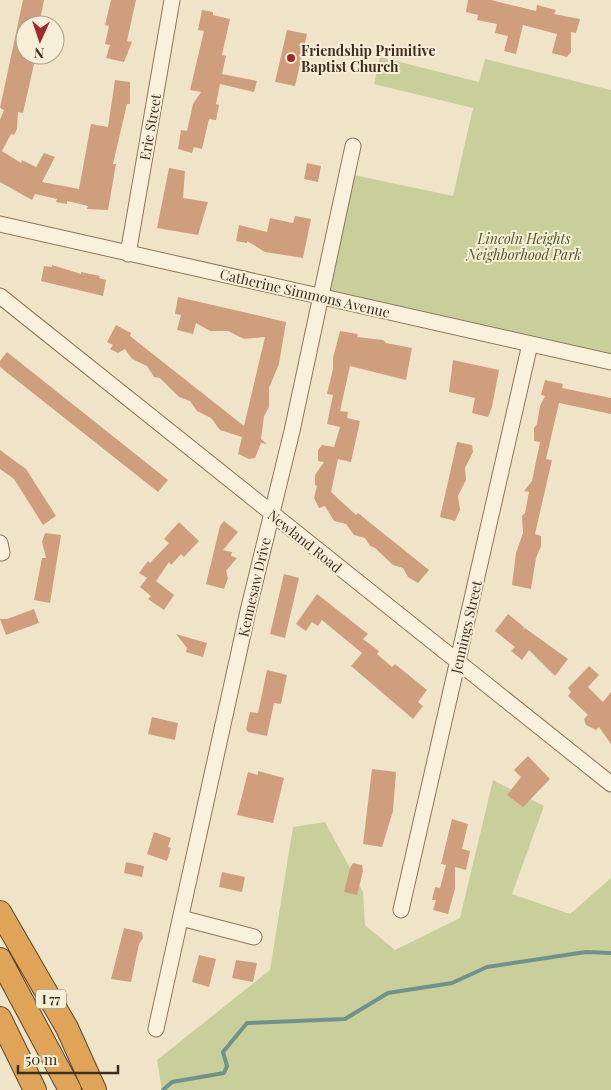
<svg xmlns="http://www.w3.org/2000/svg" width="611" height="1090" viewBox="0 0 611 1090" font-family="'Playfair Display',serif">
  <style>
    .green { fill: #c9cf9b }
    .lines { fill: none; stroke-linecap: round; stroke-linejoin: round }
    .stream { stroke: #6f938a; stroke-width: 4 }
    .building { fill: #cf9f7d }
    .minor-casing { stroke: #8d765c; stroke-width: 17 }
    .highway-casing { stroke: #5b4430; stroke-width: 24 }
    .minor { stroke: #faf1dc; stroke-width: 15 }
    .highway { stroke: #e0a458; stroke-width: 22 }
    .poi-dot { fill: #9e2a2b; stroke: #f7eed8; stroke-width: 2 }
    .labels { text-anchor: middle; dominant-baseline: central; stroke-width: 4; stroke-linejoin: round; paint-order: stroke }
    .shield { fill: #f7eed8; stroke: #756857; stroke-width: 1 }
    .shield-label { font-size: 12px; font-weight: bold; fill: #3d2e20 }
    .poi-label { font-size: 14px; font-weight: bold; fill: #3d2e20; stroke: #f7eed8; text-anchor: start }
    .street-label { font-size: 14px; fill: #3d2e20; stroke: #f7eed8 }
    .park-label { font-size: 14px; font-style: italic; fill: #4d5a26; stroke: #f7eed8 }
  </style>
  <rect width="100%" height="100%" fill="#f0e4c8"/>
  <path class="green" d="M380,57L479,82L485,59L611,90V354L329,292L354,175L453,196L473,108L374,84Z
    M493,780L544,806L512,894L570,914L611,878V1090H162L157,1060L270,970L293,827L325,822L363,892L365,925L395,950L460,918Z"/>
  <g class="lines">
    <path class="stream" d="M163,1090L172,1082L224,1073L227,1066L223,1052L247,1023L345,1019L388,993L452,983L487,967L586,952L611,953"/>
  </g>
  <path class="building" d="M23,0H44L39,25H25V55H36L23,113L18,112L17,129L14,135L11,134L2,151L21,163L22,160L36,167L44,153L55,157L42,182L79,189L91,124L108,127L115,80L130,82V104H127L113,164H116L108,210L87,209L88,206L67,201V204L61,203L56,202L57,199L35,194L32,200L0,182V120L4,110L0,108Z
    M111,0H136L127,41L132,42L124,62L106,58L110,45L105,44L109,26L105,25Z
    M468,0H491L536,11L537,5L556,10L554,14L580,19L576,33L571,32V52L567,57L552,53L557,34L523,25L516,54L504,51L508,36L495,33L497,24L477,20L478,15L466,12Z
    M202,10L213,12V15L230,19L222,55L226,56L222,74L257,81L254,92L220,84L216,104L219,105L216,120L209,119L202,149L194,147L192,153L178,149L181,130L187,131L193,104L201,92L190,90L204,31L198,30Z
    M287,30L307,34L295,86L275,82Z
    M307,163L321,166L318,182L304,179Z
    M169,168L185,171L183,198L208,202L198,235L157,228Z
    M295,216L311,219L303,258L265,252L247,241V243L236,241L239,225L267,232L270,218L293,223Z
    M52,265L81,274V272L100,276L99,278L106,280L103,296L41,281L44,266L52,267Z
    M178,297L286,322L279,364L269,388V407L264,416L261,439L267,444L261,443L255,458L249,459L238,454L242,437L220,430L211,418L197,411L190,401L179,397L160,378L154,377L147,366L132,359L125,349L118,353L110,349L113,345L107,342L116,325L131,333L130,336L244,426L265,337L244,339L228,331H210L196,323L193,334L177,330L181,315L175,314Z
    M340,331L358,334L357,337L383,340L386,343L412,348L406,380L350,366L340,411L348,412L347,418L360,421L351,462L338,459L331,492L356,515L358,513L429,570L418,583L408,577L403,568L393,565L375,548L370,546L365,538L354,535L346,524L334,521L325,506L319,508L314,498L317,486L315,485V475L324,462L318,461V450L322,445L334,447L340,427L327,424L333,395L327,394L333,369V358Z
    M7,352L168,480L158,492L0,367V361Z
    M453,360L499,370L492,407L488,417L472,413L475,398L449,392Z
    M545,380L563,384L562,388L611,398V414L559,403L546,459L552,460L535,534L541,536V546L536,558L531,589L512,585L516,553L523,533L522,516L525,513L529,492L524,491L532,481L540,442L534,441V428L537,424L540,406L545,396L541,395Z
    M457,442L472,445L473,452L465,468L466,480L458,496L460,510L455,521L440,517Z
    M0,450L26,469L56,516L43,525L14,479L0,469Z
    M224,521L238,532L223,550L232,552L231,556L237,558L226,571L228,578L224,589L206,584L220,526Z
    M179,522L199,541L184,557L181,554L171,565L169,562L156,581L174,595L164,610L148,599L151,596L140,587L147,578L139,573L148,561L150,563L169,543L164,539Z
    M45,533L61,535L50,603L34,600L42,558H46L42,542Z
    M284,574L299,578L285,638L270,634Z
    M317,594L368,634L363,639L379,651L377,654L392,667L395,664L427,690L418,702L423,706L413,719L351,666L362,653L322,620L318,626L312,622L306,631L296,624Z
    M34,609L39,623L6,635L0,619H7Z
    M508,614L524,627L523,630L525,628L568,659L555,676L529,650L522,660L511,651L515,647L495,631Z
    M176,634L207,643L203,657L186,652L187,648Z
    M589,666L599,675L588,687L603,702L611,692V744L599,727L596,730L586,725L584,719L588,715L568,696L571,692L568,688Z
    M267,670L287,675L281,704L274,703L267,736L248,732L246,729L250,712L258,713Z
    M152,717L178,723L175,740L148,734Z
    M528,756L550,779L523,807L507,795L521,777L514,770Z
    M372,769L396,772L393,811L382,847L363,844Z
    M258,771L284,778L273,823L237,815L248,772L258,775Z
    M452,819L468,824L462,849L470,851L466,870L455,867V889L448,914L433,910L436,900H432L435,887L440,888L446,865L441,864Z
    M154,832L171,838L168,847L171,848L167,861L147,854Z
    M126,862L144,866L142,877L124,873Z
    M353,863L362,865L363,871L357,895L344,892L350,868Z
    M222,872L245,877L242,892L219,887Z
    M124,928L142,932L143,938L139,944L131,982L111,979Z
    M199,955L216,959L209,987L192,982Z
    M236,960L257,963L253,982L232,978Z"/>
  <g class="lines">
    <g class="minor-casing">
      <path id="minor" d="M0,224L611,362
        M128,254L172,0
        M0,296L611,784
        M0,543L2,553
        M401,910L530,344
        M181,918L254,937
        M156,1029L248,611L292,431L353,146"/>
    </g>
    <g class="highway-casing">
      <path id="highway" d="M0,912L67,1028L95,1090
        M0,959L70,1090
        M0,1018L35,1090"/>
    </g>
    <use href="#minor" class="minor"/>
    <use href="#highway" class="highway"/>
  </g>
  <circle class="poi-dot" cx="291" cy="58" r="5"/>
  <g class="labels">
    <rect class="shield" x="36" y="989.5" width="30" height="19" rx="4"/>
    <g class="shield-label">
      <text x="51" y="999">I 77</text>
    </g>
    <g class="poi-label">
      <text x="301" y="50">Friendship Primitive<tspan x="301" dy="16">Baptist Church</tspan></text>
    </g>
    <g class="street-label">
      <text transform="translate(150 127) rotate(-80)">Erie Street</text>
      <text transform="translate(305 293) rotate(13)">Catherine Simmons Avenue</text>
      <text transform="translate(305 541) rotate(39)">Newland Road</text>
      <text transform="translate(254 587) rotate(-77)">Kennesaw Drive</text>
      <text transform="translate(466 627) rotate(-77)">Jennings Street</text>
    </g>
    <g class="park-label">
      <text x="524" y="238">Lincoln Heights<tspan x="524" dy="16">Neighborhood Park</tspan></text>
    </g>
  </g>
  <g transform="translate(40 40) rotate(183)"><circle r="24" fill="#f7eed8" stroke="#ada18e"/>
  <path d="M0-4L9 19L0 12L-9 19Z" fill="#9e2a2b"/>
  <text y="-8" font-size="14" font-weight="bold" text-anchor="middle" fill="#3d2e20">N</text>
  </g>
  <path d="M18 1065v8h100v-8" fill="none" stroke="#3d2e20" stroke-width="2.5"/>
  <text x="25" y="1065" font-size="15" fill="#3d2e20" stroke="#f7eed8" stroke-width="4" paint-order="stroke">50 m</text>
</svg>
